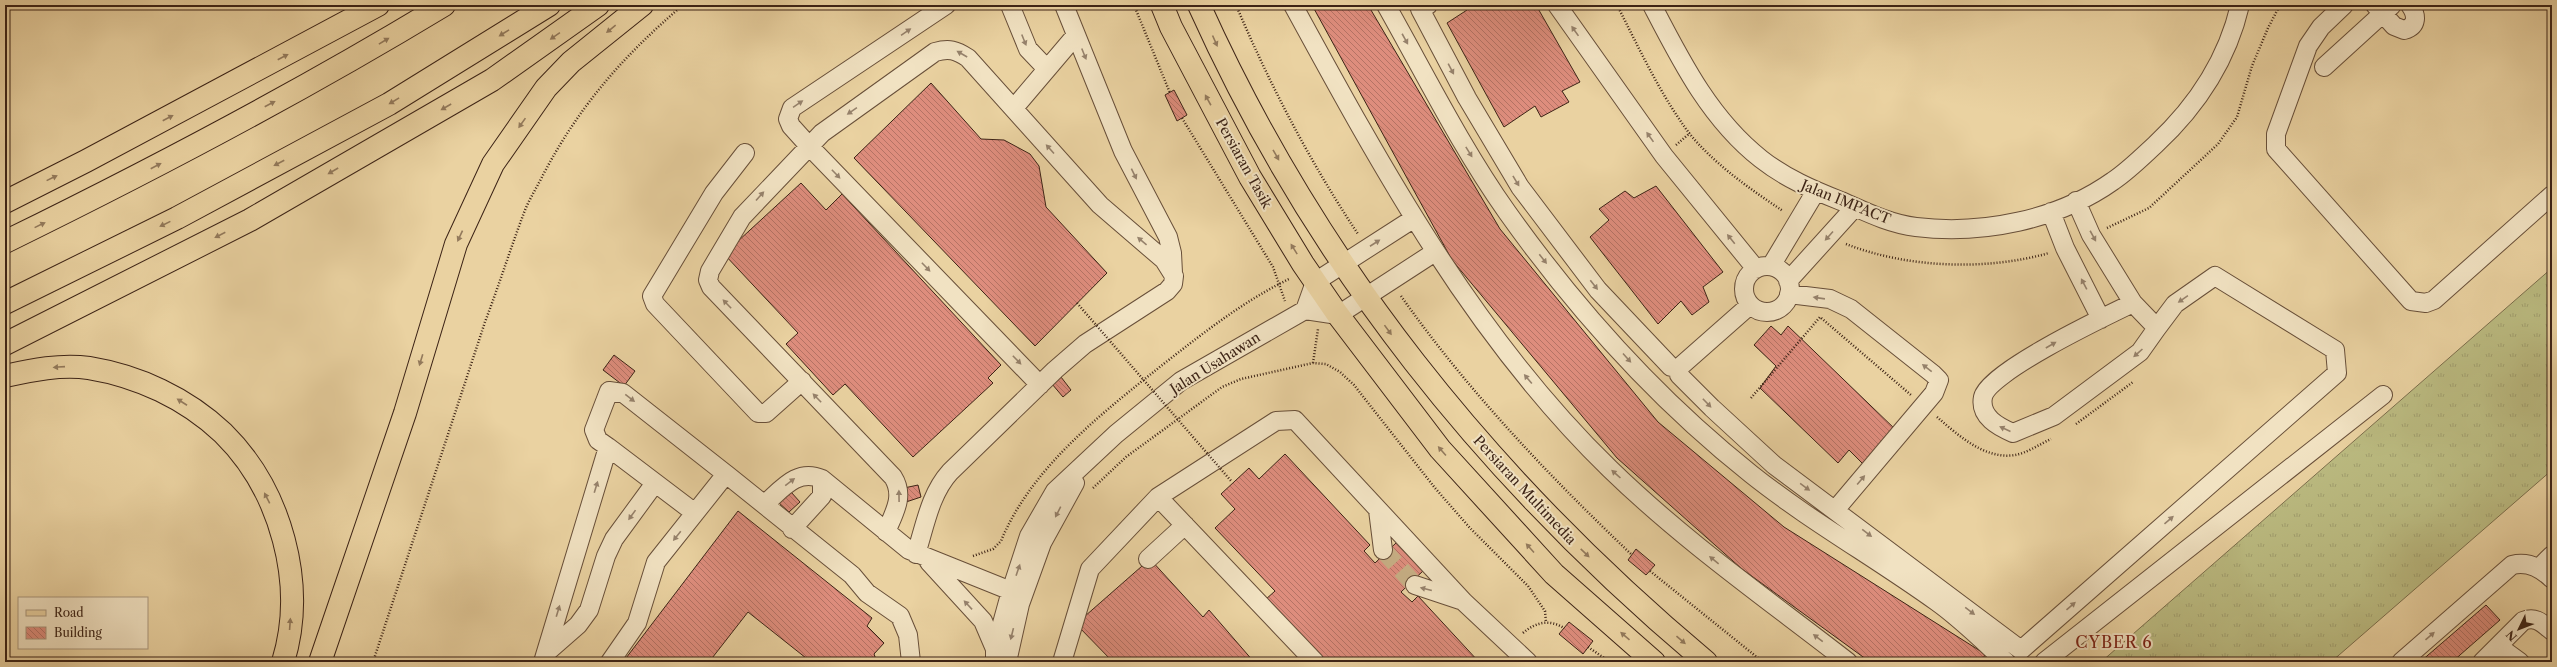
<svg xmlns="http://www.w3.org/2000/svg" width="2557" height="667" viewBox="0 0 2557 667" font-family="'Libre Caslon Text',serif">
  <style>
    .grass { fill: url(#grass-tufts); stroke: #7c6f4c }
    .building { fill: url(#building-back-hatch); stroke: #3c2316 }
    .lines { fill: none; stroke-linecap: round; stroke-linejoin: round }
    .minor-tunnel { stroke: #c7af85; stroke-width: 18; stroke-dasharray: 18 9; stroke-linecap: butt }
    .minor-casing { stroke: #684f39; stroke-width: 20 }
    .major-casing { stroke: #3c2316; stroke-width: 24 }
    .highway-casing { stroke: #3c2316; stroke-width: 24 }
    .path { stroke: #3c2316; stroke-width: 2.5; stroke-dasharray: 1 2; stroke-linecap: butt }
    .minor { stroke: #f1e2c2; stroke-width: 18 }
    .major { stroke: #ead2a1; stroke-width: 22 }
    .highway { stroke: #ead2a1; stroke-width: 22 }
    .path-bridge { stroke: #3c2316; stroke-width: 2.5; stroke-dasharray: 1 2; stroke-linecap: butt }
    .oneway { fill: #937a5c }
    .oneway2 { fill: #96826c }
    .labels { text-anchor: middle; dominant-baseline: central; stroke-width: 4; stroke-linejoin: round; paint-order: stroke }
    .street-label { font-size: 14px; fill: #3c2316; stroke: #f1e2c2 }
    .quarter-label { font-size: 16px; letter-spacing: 1px; fill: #7a1f14; stroke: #f1e2c2 }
  </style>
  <defs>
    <pattern id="grass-tufts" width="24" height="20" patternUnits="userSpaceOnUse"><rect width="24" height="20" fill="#bbbb81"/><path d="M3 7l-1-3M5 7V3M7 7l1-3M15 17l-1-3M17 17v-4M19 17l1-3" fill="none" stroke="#a2a06f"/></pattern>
    <pattern id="building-back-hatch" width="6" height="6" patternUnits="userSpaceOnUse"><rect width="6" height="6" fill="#de8d7d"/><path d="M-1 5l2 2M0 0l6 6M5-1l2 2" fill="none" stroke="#b57365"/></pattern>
  </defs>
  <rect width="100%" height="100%" fill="#ead2a1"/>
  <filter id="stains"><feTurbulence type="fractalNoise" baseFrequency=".005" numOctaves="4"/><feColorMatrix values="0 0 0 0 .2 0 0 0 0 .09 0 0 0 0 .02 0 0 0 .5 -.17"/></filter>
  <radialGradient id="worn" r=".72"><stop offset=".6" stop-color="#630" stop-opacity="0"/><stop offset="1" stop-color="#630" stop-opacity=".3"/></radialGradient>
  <path class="grass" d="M2552,268V470L2331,662H2101Z"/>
  <path class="building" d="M1312,5H1368L1500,229L1658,422L1784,527L1985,654L1982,662H1870L1742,569L1617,458L1452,260Z
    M1464,5H1536L1580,82L1562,91L1569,102L1541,117L1535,106L1504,127L1447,23L1467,10Z
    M931,83L981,139L1004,140L1030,154L1039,166L1046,207L1107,273L1035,346L854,158Z
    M1174,90L1187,115L1177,121L1165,95Z
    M801,183L826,210L842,194L1001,365L988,378L993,383L913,457L845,384L833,395L786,344L798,333L724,254Z
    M1656,186L1723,272L1703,287L1709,302L1692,315L1681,301L1658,324L1590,237L1609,220L1599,209L1625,191L1634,198Z
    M1771,326L1781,335L1788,326L1897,431L1865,466L1849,450L1838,463L1760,388L1776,366L1754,345Z
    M614,355L635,371L624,386L603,370Z
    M1061,377L1071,390L1063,397L1052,384Z
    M1285,454L1370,545L1364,551L1375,563L1397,542L1424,570L1401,592L1412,602L1418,596L1479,662H1323L1265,600L1275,591L1215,528L1235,509L1221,494L1249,468L1259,479Z
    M918,485L921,497L906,502L904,488Z
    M791,492L800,502L789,512L778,502Z
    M738,511L872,618L867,626L884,643L874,654L877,662H811L748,612L709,662H623Z
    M1636,549L1655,565L1646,575L1628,560Z
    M1150,559L1203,617L1209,610L1254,662H1113L1076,624Z
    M2486,605L2500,620L2452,662H2420Z
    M1569,622L1593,641L1583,654L1559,634Z"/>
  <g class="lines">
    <path class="minor-tunnel" d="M1383,550L1415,585"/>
    <g class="minor-casing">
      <path id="minor" d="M946,5L792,108L788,119L791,126L809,146L1040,385
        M1010,5L1028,49L1047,69
        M1064,5L1123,151L1168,237L1172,253L1173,273
        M1293,5C1383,170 1474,337 1610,469C1684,541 1767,599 1848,662
        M1386,5C1425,74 1461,147 1507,212C1576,309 1658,400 1751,474C1810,521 1876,558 1937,602C1961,619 1984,642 2006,662
        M1428,5L1420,9L1467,98L1520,187L1598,290L1671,367
        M1557,5L1664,156L1756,269
        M1652,5C1681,61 1710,119 1761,159C1785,178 1813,190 1841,201C1866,212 1890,224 1916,227C1982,235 2058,220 2113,181C2128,171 2142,157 2155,145C2197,106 2227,61 2240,5
        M2344,5L2321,27L2308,46L2276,134V149L2411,301L2426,303L2434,300L2552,195
        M2375,5L2394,26L2404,30C2418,26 2417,15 2410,5
        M2324,67L2392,5
        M1014,108L1076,35
        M745,153L714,193L652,296L655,304L758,413H766L802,381
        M2076,201L2091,235L2133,303L2157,328L2140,352L2054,416L2013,433C1999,427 1979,417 1983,397C1988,372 2106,316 2133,303
        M2051,212L2065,248L2101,319
        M1771,266L1816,191
        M1744 289a23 23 0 1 1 46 0a23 23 0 1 1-46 0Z
        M1788,281L1855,207
        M1789,294L1830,299L1851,309L1933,374L1939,380L1934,393L1836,509
        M1305,310L1315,282L1413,219
        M1682,365L1750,305
        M1679,375L1712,408L1774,465L2021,650L2337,373L2335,350L2215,276L2175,304L2157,328
        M608,447L695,513
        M1158,497L1315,662
        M765,504C782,489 797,468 822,479L909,550L1011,591L1017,600
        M1378,510L1383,550
        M792,529L822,496V479
        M886,532C894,513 905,496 893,477L711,287L708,280L710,271L742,217L822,133L935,52C949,48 956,50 968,58L1100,205L1164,260L1174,276L1173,284L1167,291L1085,344L1055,370L950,472C930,494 925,526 916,554
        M1148,559L1185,525
        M929,562L983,621L995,649
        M2539,568L2552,555
        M1415,585L1460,600
        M2498,646L2520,662
        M546,653L578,625L589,610L606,556L614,539L655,483
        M543,662L608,447L598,440L594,430L609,391L623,393L726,474
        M610,662L637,623L656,562L726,474L852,575L867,593L900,616L908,635L911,662
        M995,662V649L1011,591L1029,536L1055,491L1116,434L1181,381L1305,310L1338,315L1435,252
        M1007,662L1020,604L1042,543L1075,483
        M1062,662L1090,569L1158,497L1276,421L1295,420L1464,602L1528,662
        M2044,662L2383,395
        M2401,662L2512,565C2528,561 2541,568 2552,579
        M2482,662L2523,621C2536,616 2542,623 2552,631"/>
    </g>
    <g class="major-casing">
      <path id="major" d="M1162,5L1171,27L1250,177L1303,264L1338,315L1440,449L1554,574L1654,662
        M1199,5C1316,265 1488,479 1706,662"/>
    </g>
    <g class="highway-casing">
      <path id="highway" d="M5,202L86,161L378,5
        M5,242C154,169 302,91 444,5
        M5,303L177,218L389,104L549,5
        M5,344L250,220L492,80L598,5
        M5,376C32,370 61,364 89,368C138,376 186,398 223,433C281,490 307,584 283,662
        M320,662L405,413L456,244L493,164L546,88L571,62L642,5"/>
    </g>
    <path class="path" d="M1134,5L1170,93
      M1236,5C1270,85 1310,162 1358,234
      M1617,5C1639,48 1660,94 1689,133C1714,164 1750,189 1783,211
      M1182,118L1273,267L1285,301
      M1676,145L1690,133
      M2107,228L2149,208L2218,144L2237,117L2252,66L2268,28L2280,5
      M1846,244C1907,268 1986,271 2049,253
      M1401,296C1468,391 1548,475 1632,555
      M1313,363L1318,329
      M1751,398L1820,317L1911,395
      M1937,417C1958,435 1985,460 2015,455C2027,453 2040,444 2051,439
      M2076,424L2133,382
      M1093,488L1126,457L1222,387L1241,379L1313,363L1326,364L1340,372L1354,385L1435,488L1470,528L1528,586L1545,611L1546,622
      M973,556L993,549L1001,541C1031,468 1101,414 1161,366C1202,334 1242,302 1289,279
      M1650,571L1763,662
      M1523,633C1536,622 1549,619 1564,628
      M1588,647L1610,662
      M373,662L485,322C499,285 511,247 525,210C530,198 537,187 543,175C579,106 624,55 683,5
      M2549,662L2552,658"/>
    <use href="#minor" class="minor"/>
    <use href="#major" class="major"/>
    <use href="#highway" class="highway"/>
    <path class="path-bridge" d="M1077,303L1232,482"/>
  </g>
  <defs><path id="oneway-solid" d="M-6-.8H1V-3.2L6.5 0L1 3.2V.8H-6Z"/></defs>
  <g class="oneway">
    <use href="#oneway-solid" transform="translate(611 29) rotate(141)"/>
    <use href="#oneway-solid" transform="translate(504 33) rotate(148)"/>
    <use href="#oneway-solid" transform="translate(555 36) rotate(145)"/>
    <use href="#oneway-solid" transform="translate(384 41) rotate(-31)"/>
    <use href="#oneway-solid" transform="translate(1215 41) rotate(66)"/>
    <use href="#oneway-solid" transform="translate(283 57) rotate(-28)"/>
    <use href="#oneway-solid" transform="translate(1208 100) rotate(-119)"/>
    <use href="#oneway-solid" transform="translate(394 101) rotate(149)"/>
    <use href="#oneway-solid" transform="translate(270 104) rotate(-28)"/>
    <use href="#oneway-solid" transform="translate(446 107) rotate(150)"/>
    <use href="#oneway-solid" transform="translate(168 118) rotate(-28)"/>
    <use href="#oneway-solid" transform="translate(522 123) rotate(125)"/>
    <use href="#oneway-solid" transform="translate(1276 155) rotate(60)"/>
    <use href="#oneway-solid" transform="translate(279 163) rotate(152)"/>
    <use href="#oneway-solid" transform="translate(156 166) rotate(-28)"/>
    <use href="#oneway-solid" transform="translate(333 171) rotate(150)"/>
    <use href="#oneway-solid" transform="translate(52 178) rotate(-26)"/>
    <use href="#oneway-solid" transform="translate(165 224) rotate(154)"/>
    <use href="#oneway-solid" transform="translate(40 225) rotate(-26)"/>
    <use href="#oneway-solid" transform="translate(220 235) rotate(153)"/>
    <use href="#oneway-solid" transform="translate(460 236) rotate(115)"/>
    <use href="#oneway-solid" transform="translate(1294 249) rotate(-122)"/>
    <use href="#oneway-solid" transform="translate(1388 330) rotate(54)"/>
    <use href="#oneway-solid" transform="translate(421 360) rotate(107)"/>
    <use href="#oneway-solid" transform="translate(59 367) rotate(176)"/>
    <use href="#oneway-solid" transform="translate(182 402) rotate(-147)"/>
    <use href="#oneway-solid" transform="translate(1442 451) rotate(-131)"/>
    <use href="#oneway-solid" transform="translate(267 498) rotate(-117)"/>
    <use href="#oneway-solid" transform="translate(1530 548) rotate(-132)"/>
    <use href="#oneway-solid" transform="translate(1585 553) rotate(44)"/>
    <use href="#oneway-solid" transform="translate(290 624) rotate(-86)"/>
    <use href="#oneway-solid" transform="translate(1625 636) rotate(-139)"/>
    <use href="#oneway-solid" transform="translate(1681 640) rotate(41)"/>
  </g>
  <g class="oneway2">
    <use href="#oneway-solid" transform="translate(1575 31) rotate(-125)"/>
    <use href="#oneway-solid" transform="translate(906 32) rotate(-34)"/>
    <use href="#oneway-solid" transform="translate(1405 39) rotate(61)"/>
    <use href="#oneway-solid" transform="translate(1024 40) rotate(68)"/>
    <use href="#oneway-solid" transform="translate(962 54) rotate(-150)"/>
    <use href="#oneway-solid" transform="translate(1084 54) rotate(68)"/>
    <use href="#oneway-solid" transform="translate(1451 69) rotate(62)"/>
    <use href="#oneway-solid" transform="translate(798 104) rotate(-34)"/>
    <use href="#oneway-solid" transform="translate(852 111) rotate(145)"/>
    <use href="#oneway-solid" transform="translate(1650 137) rotate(-125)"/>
    <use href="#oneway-solid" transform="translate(1050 149) rotate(-132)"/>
    <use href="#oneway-solid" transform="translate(1469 152) rotate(58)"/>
    <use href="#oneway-solid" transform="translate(836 174) rotate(46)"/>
    <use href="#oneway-solid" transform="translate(1134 174) rotate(64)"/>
    <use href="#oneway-solid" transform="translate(1516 181) rotate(59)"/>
    <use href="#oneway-solid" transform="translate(760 196) rotate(-48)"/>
    <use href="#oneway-solid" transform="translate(1829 236) rotate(132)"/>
    <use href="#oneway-solid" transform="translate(2093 236) rotate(61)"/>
    <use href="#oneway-solid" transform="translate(1731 239) rotate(-129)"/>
    <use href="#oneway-solid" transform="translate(1142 241) rotate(-140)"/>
    <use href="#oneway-solid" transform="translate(1375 243) rotate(-33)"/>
    <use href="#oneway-solid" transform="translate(1543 259) rotate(52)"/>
    <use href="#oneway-solid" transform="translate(926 267) rotate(46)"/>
    <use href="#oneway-solid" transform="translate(2084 284) rotate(-118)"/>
    <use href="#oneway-solid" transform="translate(1594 285) rotate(52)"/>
    <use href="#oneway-solid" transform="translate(1819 298) rotate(-172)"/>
    <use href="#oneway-solid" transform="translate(2183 299) rotate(145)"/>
    <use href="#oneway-solid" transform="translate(727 304) rotate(-134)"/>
    <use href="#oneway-solid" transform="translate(2051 345) rotate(-30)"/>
    <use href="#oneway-solid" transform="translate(2138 353) rotate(138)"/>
    <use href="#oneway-solid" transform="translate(1627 358) rotate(48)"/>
    <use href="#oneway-solid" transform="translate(1017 360) rotate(46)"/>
    <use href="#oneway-solid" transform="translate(1927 368) rotate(-142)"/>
    <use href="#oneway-solid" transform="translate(1528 379) rotate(-130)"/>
    <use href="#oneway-solid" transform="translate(630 398) rotate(38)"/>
    <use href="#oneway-solid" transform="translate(817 398) rotate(-134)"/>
    <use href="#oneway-solid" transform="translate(1707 403) rotate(46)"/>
    <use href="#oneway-solid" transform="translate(2005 429) rotate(-156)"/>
    <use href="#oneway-solid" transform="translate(1616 474) rotate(-138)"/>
    <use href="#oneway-solid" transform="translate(1861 480) rotate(-50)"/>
    <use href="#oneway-solid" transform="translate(790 482) rotate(-37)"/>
    <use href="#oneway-solid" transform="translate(596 487) rotate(-73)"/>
    <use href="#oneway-solid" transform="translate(1805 487) rotate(36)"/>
    <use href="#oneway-solid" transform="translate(899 496) rotate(-91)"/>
    <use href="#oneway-solid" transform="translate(1058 512) rotate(117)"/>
    <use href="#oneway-solid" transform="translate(632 515) rotate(126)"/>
    <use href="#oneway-solid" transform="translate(2169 520) rotate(-41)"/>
    <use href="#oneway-solid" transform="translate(1867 533) rotate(37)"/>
    <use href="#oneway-solid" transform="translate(677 536) rotate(129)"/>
    <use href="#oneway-solid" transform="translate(1714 560) rotate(-141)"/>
    <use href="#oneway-solid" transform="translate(1018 570) rotate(-71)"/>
    <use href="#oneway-solid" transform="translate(1426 589) rotate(-166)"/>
    <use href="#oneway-solid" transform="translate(968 605) rotate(-133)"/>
    <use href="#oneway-solid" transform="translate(2071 606) rotate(-41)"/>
    <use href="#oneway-solid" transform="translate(558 611) rotate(-73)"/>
    <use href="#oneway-solid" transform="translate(1970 611) rotate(37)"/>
    <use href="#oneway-solid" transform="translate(1012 634) rotate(104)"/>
    <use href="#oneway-solid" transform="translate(2430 636) rotate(-41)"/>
    <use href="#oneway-solid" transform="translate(1818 638) rotate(-143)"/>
  </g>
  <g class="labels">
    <g class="street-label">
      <text transform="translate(1244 163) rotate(61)">Persiaran Tasik</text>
      <text transform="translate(1846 202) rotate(22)">Jalan IMPACT</text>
      <text transform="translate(1215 363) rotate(-32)">Jalan Usahawan</text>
      <text transform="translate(1525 490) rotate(47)">Persiaran Multimedia</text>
    </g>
    <g class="quarter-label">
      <text x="2114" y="642">CYBER 6</text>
    </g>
  </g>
  <rect width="2557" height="667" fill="none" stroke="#ead2a1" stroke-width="20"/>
  <rect x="6" y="6" width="2545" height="655" fill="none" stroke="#3c2316" stroke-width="2"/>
  <rect x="10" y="10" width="2537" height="647" fill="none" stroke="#3c2316"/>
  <rect x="18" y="597" width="130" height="52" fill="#f1e2c2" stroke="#a9967d"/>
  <rect x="26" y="610" width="20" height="6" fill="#ead2a1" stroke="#a9967d"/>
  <text x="54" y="617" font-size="12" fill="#3c2316">Road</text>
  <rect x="26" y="627" width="20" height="12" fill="url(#building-back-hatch)" stroke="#a9967d"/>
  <text x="54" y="637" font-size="12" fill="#3c2316">Building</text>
  <g transform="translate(2519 629) rotate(227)" stroke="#f1e2c2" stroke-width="3" paint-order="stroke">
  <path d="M0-3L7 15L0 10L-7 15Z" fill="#3c2316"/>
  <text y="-6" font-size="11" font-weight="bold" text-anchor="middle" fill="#3c2316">N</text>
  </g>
  <rect width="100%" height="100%" filter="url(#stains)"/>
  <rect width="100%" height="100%" fill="url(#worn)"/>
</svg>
